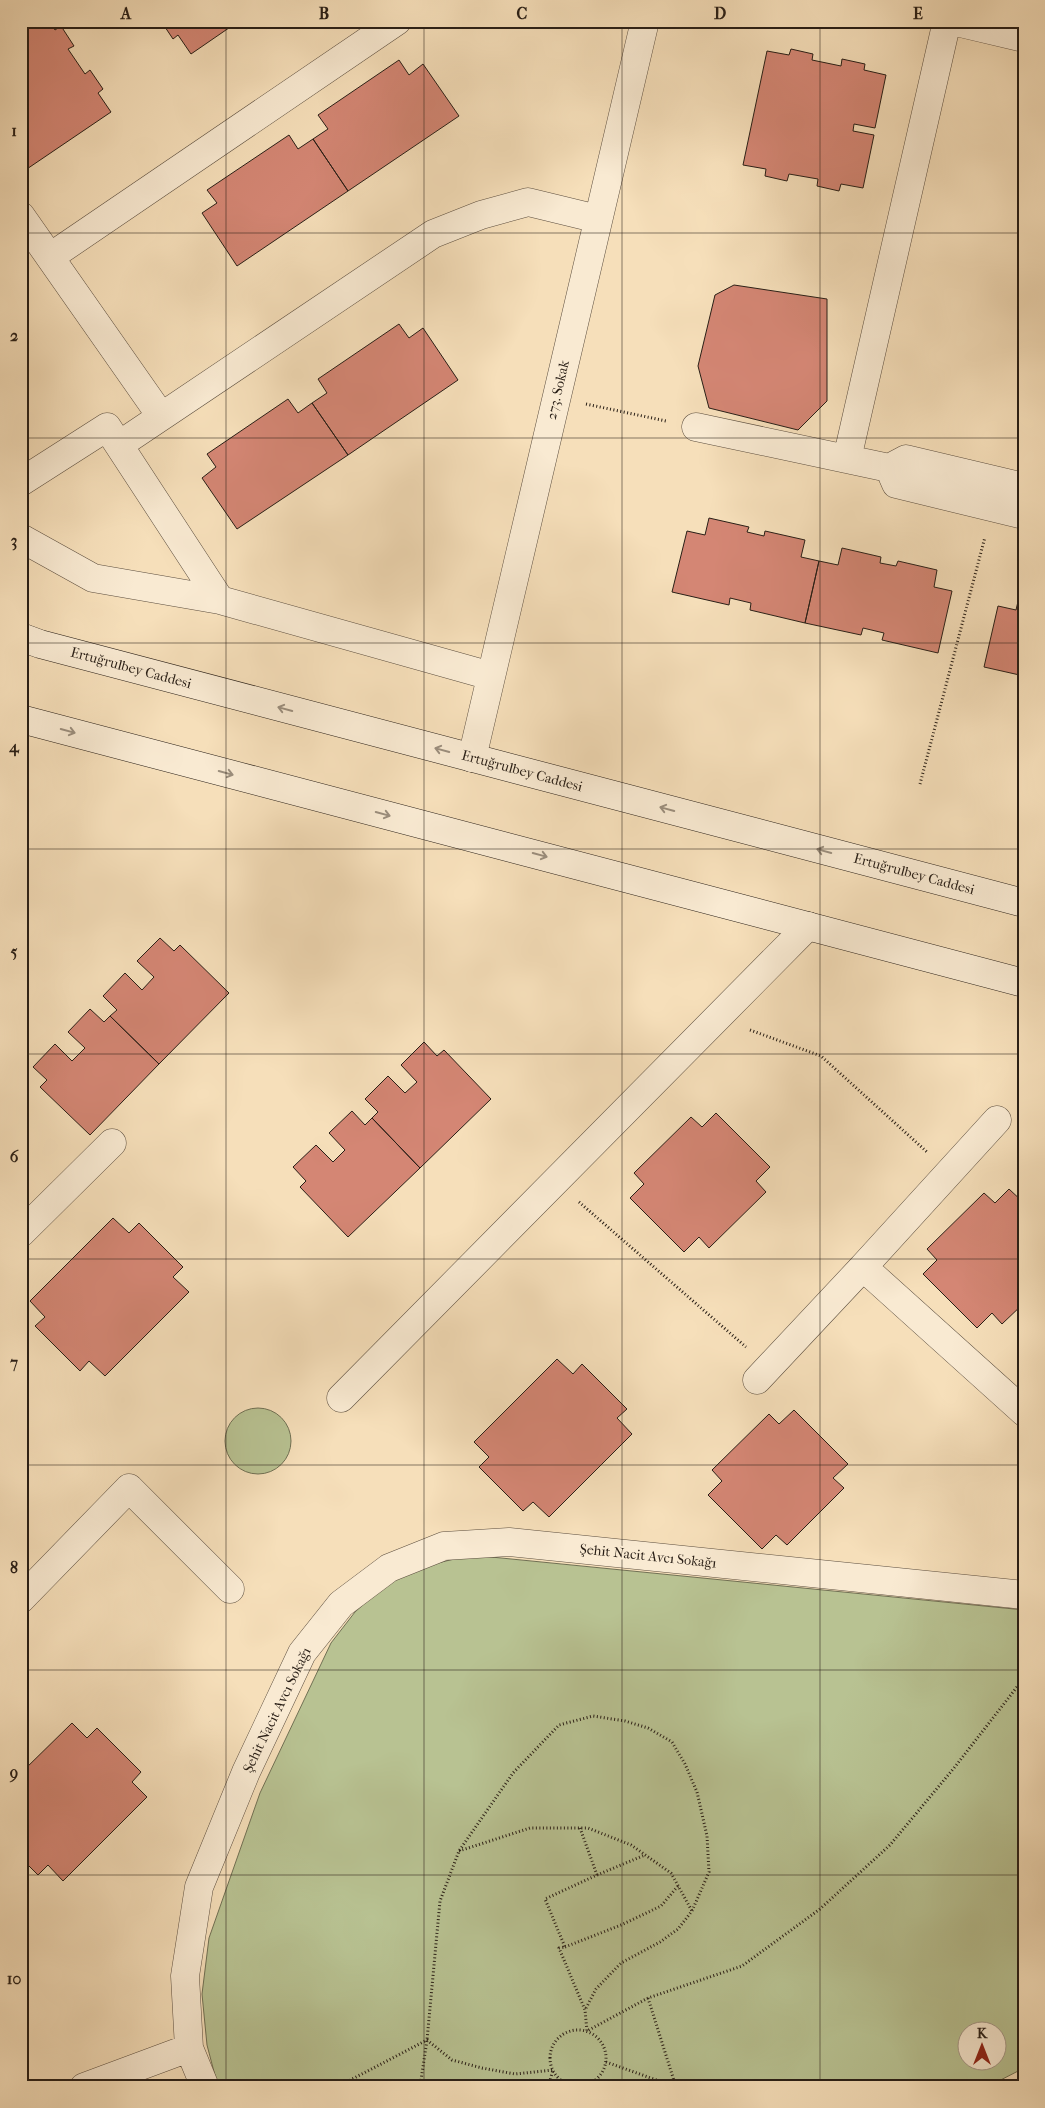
<svg xmlns="http://www.w3.org/2000/svg" width="1045" height="2108" viewBox="0 0 1045 2108" font-family="'IM FELL French Canon',serif">
  <style>
    .green { fill: #b8c292; stroke: #707054; fill-rule: evenodd }
    .building { fill: #d48674; stroke: #281e16 }
    .lines { fill: none; stroke-linecap: round; stroke-linejoin: round }
    .minor-casing { stroke: #5c4e3f; stroke-width: 29 }
    .secondary-casing { stroke: #281e16; stroke-width: 29 }
    .path { stroke: #281e16; stroke-width: 3; stroke-dasharray: 1 2.5; stroke-linecap: butt }
    .minor { stroke: #f9ead2; stroke-width: 28 }
    .secondary { stroke: #f9ead2; stroke-width: 28 }
    .oneway { stroke: #9b8e7d }
    .grid { fill: none; stroke: #281e16; stroke-width: 1; stroke-opacity: 0.55 }
    .labels { text-anchor: middle; dominant-baseline: central; stroke-width: 4; stroke-linejoin: round; paint-order: stroke }
    .street-label { font-size: 14px; fill: #281e16; stroke: #f9ead2 }
    .neatline { fill: none; stroke: #281e16; stroke-width: 2 }
    .grid-label { font-size: 16px; text-anchor: middle; font-weight: bold; fill: #281e16 }
  </style>
  <rect width="100%" height="100%" fill="#f6dfba"/>
  <filter id="stains"><feTurbulence type="fractalNoise" baseFrequency=".004" numOctaves="4"/><feColorMatrix values="0 0 0 0 .2 0 0 0 0 .09 0 0 0 0 .02 0 0 0 .5 -.17"/></filter>
  <radialGradient id="worn" r=".72"><stop offset=".6" stop-color="#630" stop-opacity="0"/><stop offset="1" stop-color="#630" stop-opacity=".3"/></radialGradient>
  <path class="green" d="M225 1441a33 33 0 1 1 66 0a33 33 0 1 1-66 0Z
    M471,1555L1024,1610V2068L987,2087H946L928,2084L925,2087H218L207,2045L202,1994L209,1938L260,1793L331,1643L355,1612L387,1583L425,1566ZM968,2030H998V2060H968Z"/>
  <path class="building" d="M28,21H49L55,30L61,26L74,46L68,49L85,74L90,70L103,89L98,93L111,112L21,173V26Z
    M161,21H239L191,54L178,35L173,39Z
    M791,49L813,54L812,60L841,66L842,59L865,64L864,70L886,75L875,128L854,124L853,131L874,135L863,188L841,184L839,191L817,186L818,179L789,174L787,181L765,176L766,169L743,165L767,51L789,55Z
    M399,60L409,75L423,64L459,116L348,191L313,139L328,129L318,115Z
    M289,135L298,149L313,139L348,191L237,266L202,213L217,203L207,190Z
    M734,285L827,299V401L798,430L709,408L698,366L715,295Z
    M399,324L409,338L423,328L458,380L348,455L312,403L327,393L318,379Z
    M288,399L298,413L312,403L348,455L237,529L202,478L216,467L207,454Z
    M709,518L749,527L747,532L764,536L765,531L805,540L801,557L819,561L805,623L750,610L751,603L730,598L729,605L672,592L687,531L705,535Z
    M842,548L881,557L880,563L896,566L898,561L937,570L934,587L952,591L938,653L882,640L884,633L863,628L861,635L805,623L819,561L838,565Z
    M1020,593L1024,594V676L984,667L998,606L1016,610Z
    M160,938L174,951L180,945L229,993L159,1064L110,1016L117,1010L103,996L125,973L142,990L154,977L137,961Z
    M90,1009L104,1022L110,1016L159,1064L90,1135L40,1087L47,1080L33,1067L55,1044L72,1061L85,1048L68,1032Z
    M424,1042L437,1056L444,1050L491,1099L420,1168L372,1118L378,1112L365,1099L388,1076L405,1093L417,1082L401,1065Z
    M352,1111L365,1125L372,1118L420,1168L348,1237L300,1187L306,1181L293,1167L316,1145L333,1162L345,1150L329,1133Z
    M716,1113L770,1167L756,1181L766,1192L709,1248L699,1237L684,1252L630,1198L644,1184L634,1173L691,1117L702,1127Z
    M1009,1189L1024,1203V1303L1002,1324L992,1313L977,1328L923,1274L937,1260L927,1249L984,1193L995,1203Z
    M113,1218L129,1233L139,1223L183,1267L173,1277L189,1292L105,1376L89,1361L80,1371L35,1326L45,1317L30,1301Z
    M557,1359L573,1374L582,1364L627,1409L617,1418L632,1434L549,1517L533,1502L523,1511L479,1467L489,1457L474,1442Z
    M794,1410L848,1464L833,1478L844,1488L787,1545L776,1535L762,1549L708,1495L722,1481L712,1470L769,1414L779,1424Z
    M72,1723L87,1738L97,1728L141,1772L132,1782L147,1797L63,1881L48,1865L38,1875L21,1858V1773Z"/>
  <g class="lines">
    <g class="minor-casing">
      <path id="minor" d="M952,21L1024,38
        M21,216L161,416
        M50,257L397,21
        M696,427L889,468
        M119,445L433,234L481,215L528,202L598,219
        M847,459L947,21
        M21,482L107,427L220,600
        M1024,487L906,459L889,468L896,484L1024,515
        M21,538L93,578L220,600L491,676
        M472,758L645,21
        M21,1233L112,1143
        M863,1267L997,1120
        M757,1380L863,1267L1024,1412
        M341,1398L808,926
        M21,1599L129,1488L230,1589
        M189,2048L205,2087
        M84,2087L189,2048L185,1976L199,1887L246,1772L302,1653L341,1604L389,1568L444,1546L509,1542L1024,1595"/>
    </g>
    <g class="secondary-casing">
      <path id="secondary" d="M21,637L40,644L1024,903
        M21,719L1024,983"/>
    </g>
    <path class="path" d="M586,404L666,421
      M920,784L985,537
      M750,1030L821,1056L927,1152
      M579,1202L746,1347
      M580,1828L597,1875L545,1899L565,1947L559,1948L585,2010L587,2031L648,1998L742,1966L820,1909L890,1845L954,1768L1024,1678
      M459,1851L530,1828H588L631,1845L671,1873L692,1911
      M597,1875L645,1855
      M565,1947L621,1925L661,1906L678,1886
      M648,1998L676,2087
      M550 2058a28 28 0 1 1 56 0a28 28 0 1 1-56 0Z
      M606,2062L676,2087
      M337,2087L427,2040L452,2060L482,2068L515,2074L553,2070L548,2087
      M420,2087L427,2040L440,1901L459,1851L513,1773L559,1725L593,1716L625,1721L648,1728L672,1742L685,1764L697,1792L707,1836L709,1872L692,1911L678,1929L660,1942L621,1963L596,1989L585,2010"/>
    <use href="#minor" class="minor"/>
    <use href="#secondary" class="secondary"/>
  </g>
  <defs><path id="oneway-shaft" d="M-6 0H5M1.5-3L5.5 0L1.5 3" fill="none" stroke-width="1.6" stroke-linecap="round" stroke-linejoin="round" transform="scale(1.25)"/></defs>
  <g class="oneway">
    <use href="#oneway-shaft" transform="translate(285 709) rotate(-165)"/>
    <use href="#oneway-shaft" transform="translate(68 731) rotate(15)"/>
    <use href="#oneway-shaft" transform="translate(442 750) rotate(-165)"/>
    <use href="#oneway-shaft" transform="translate(226 773) rotate(15)"/>
    <use href="#oneway-shaft" transform="translate(667 809) rotate(-165)"/>
    <use href="#oneway-shaft" transform="translate(383 814) rotate(15)"/>
    <use href="#oneway-shaft" transform="translate(824 851) rotate(-165)"/>
    <use href="#oneway-shaft" transform="translate(540 855) rotate(15)"/>
  </g>
  <path class="grid" d="M226,21V2087M424,21V2087M622,21V2087M820,21V2087M21,233H1024M21,438H1024M21,643H1024M21,849H1024M21,1054H1024M21,1259H1024M21,1465H1024M21,1670H1024M21,1875H1024"/>
  <g class="labels">
    <g class="street-label">
      <text transform="translate(558 390) rotate(-77)">273. Sokak</text>
      <text transform="translate(131 668) rotate(15)">Ertuğrulbey Caddesi</text>
      <text transform="translate(522 771) rotate(15)">Ertuğrulbey Caddesi</text>
      <text transform="translate(914 874) rotate(15)">Ertuğrulbey Caddesi</text>
      <text transform="translate(648 1556) rotate(6)">Şehit Nacit Avcı Sokağı</text>
      <text transform="translate(277 1710) rotate(-64)">Şehit Nacit Avcı Sokağı</text>
    </g>
  </g>
  <rect width="1045" height="2108" fill="none" stroke="#f6dfba" stroke-width="55"/>
  <g transform="translate(982 2046)"><circle r="24" fill="#f9ead2" stroke="#a59887"/>
  <path d="M0-4L9 19L0 12L-9 19Z" fill="#8f2418"/>
  <text y="-8" font-size="14" font-weight="bold" text-anchor="middle" fill="#281e16">K</text>
  </g>
  <rect x="28" y="28" width="990" height="2052" class="neatline"/>
  <g class="grid-label">
    <text x="126" y="19">A</text>
    <text x="324" y="19">B</text>
    <text x="522" y="19">C</text>
    <text x="720" y="19">D</text>
    <text x="918" y="19">E</text>
    <text x="14" y="136">1</text>
    <text x="14" y="341">2</text>
    <text x="14" y="546">3</text>
    <text x="14" y="752">4</text>
    <text x="14" y="957">5</text>
    <text x="14" y="1162">6</text>
    <text x="14" y="1368">7</text>
    <text x="14" y="1573">8</text>
    <text x="14" y="1778">9</text>
    <text x="14" y="1984">10</text>
  </g>
  <rect width="100%" height="100%" filter="url(#stains)"/>
  <rect width="100%" height="100%" fill="url(#worn)"/>
</svg>
